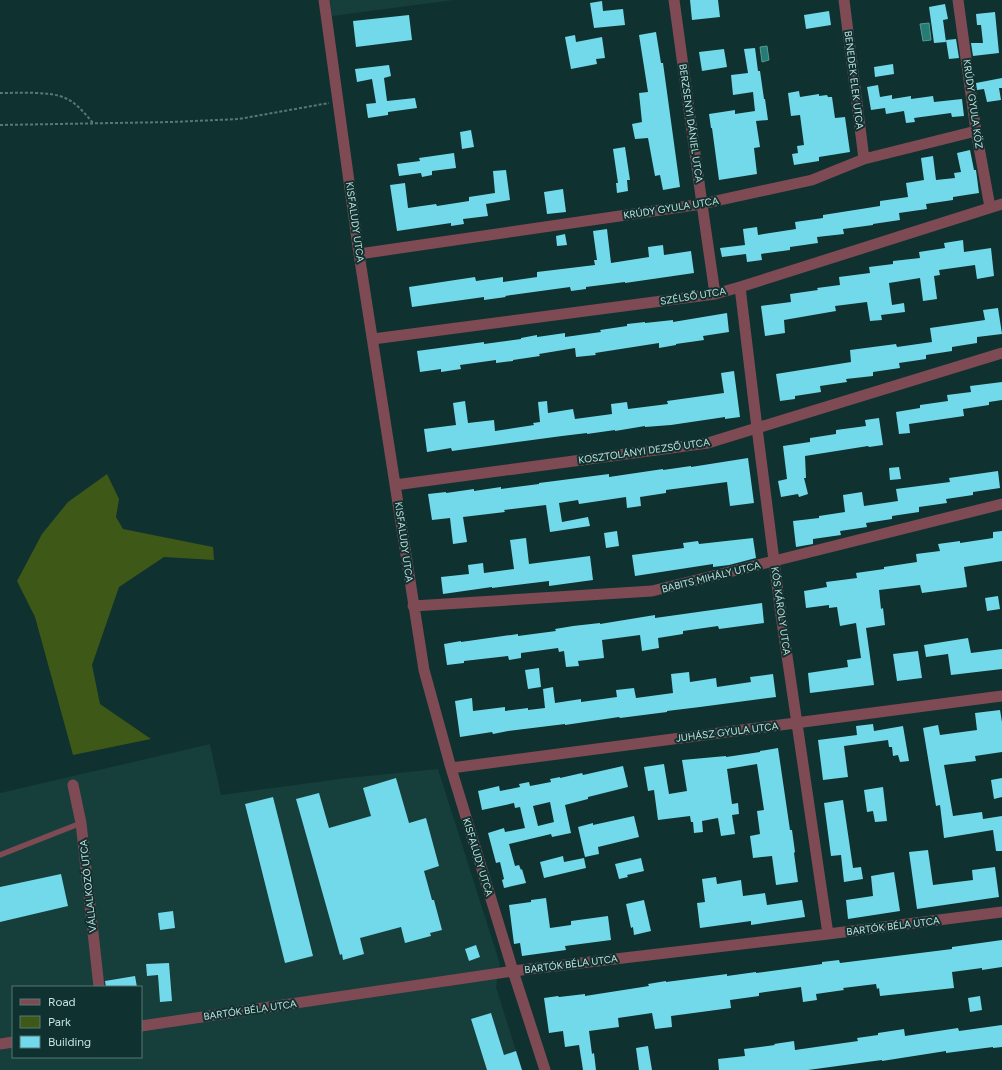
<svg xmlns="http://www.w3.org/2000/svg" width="1002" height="1070" viewBox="0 0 1002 1070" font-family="Figtree,sans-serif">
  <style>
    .built { fill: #163e3b; fill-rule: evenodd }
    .green { fill: #3d5817 }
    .water { fill: #277b75; stroke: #569a95 }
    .building { fill: #72d9ea; fill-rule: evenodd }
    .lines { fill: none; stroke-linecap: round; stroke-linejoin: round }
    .path { stroke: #577875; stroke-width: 2; stroke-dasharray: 3 2; stroke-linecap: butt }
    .lane { stroke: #7e4a53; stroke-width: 5.5 }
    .street { stroke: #7e4a53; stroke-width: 11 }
    .labels { text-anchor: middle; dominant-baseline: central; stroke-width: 4; stroke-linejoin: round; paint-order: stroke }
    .street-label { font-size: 10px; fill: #c3e2df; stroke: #0f312f }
  </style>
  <rect width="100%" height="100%" fill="#0f312f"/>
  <path class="built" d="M330,0H454L332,16Z
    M210,744L221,795L347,778L438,769L500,964L496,987L522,1070H0V793ZM13,987H141V1057H13Z"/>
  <path class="green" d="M107,474L119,499L116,517L123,529L213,547L214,560L164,557L119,587L92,665L100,704L151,739L73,755L35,617L17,581L42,534L68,502Z"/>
  <path class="water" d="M929,23L931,40L923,41L920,24Z
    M767,46L769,60L762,62L760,47Z"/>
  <path class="building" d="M690,0H718L720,17L692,20Z
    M602,1L603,11L623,9L625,25L594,28L590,3Z
    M945,4L948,19L943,20L946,42L934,43L929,7Z
    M829,11L831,25L806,29L804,15Z
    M995,12L999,53L973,56L971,43H983L981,25H977L976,14Z
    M409,15L412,40L356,47L353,21Z
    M656,32L661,63H663L680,187L663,190L660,175L655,176L648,138L635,139L632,124L642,122L639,93L648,92L639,35Z
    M575,35L576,42L602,37L605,58L596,59L597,64L571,69L565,37Z
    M956,39L959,58L949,59L946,40Z
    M755,48L758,71H760L764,99H765L768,120L756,121L760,147L754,148L757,174L719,180L712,128H711L709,114L735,110V114L755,111L753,92L733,95L731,75L748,73L744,49Z
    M724,49L727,67L702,71L699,52Z
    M893,64L894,74L875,77L874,67Z
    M389,65L391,76L384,78L387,101L415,98L417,108L388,112V115L368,118L366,104L376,103L372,79L357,82L355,69Z
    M1002,78V88H999L1001,100L987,102L984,89L977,90L976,83Z
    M878,85L880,97L892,95V99L911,96V99L933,96L934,102L962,99L964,116L952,117L951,113L914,118L915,122L906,123L904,111L886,114L885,108L871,110L867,87Z
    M799,91L800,97L819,94V96L827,95L828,97H832L835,118L845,117L850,152L819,157V161L794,165L792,154L798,153L797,146L804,145L800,115L791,116L788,93Z
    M471,130L474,147L462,149L460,132Z
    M625,147L630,180H627L628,191L617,193L616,183H618L613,149Z
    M970,150L974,170H976L979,193L953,197V200L926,204L927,209L899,213L900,220L873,224V225L843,229L844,234L817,237L818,243L790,247V250L761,254L762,260L747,262L746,254L722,257L720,248L745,245L743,229L757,227L758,235L796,229L795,222L823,218V215L880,206V201L908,197L906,183L924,180L921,158L933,156L936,180L955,178L954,173L961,172L957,153Z
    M454,153L456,168L432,171V175L422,177L421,173L399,176L397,164L420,161L419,158Z
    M506,170L510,200L486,204L488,216L463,219L464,224L451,226V223L397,231L390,185L405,183L408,208L436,204L437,206L469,201V197L495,193L493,171Z
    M563,189L566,212L547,214L544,192Z
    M607,229L611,263L649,257L648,247L663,245L664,255L691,251L694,273L625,283V282L586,287V289L571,291L570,287L505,296L506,297L484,300V297L412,307L409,287L475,277L476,281L503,277V282L537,277V272L595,265L594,260H597L593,231Z
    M565,234L567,245L557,246L556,236Z
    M963,240L964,252L991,248L994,276L977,279L975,265L939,270L940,275L934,276L937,299L923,301L920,278L889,283L892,305L904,303L905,312L881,315L882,320L870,321L867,302L835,306L836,311L784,320L785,333L765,336L761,306L791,302L790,294L818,290L817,288L840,285L839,277L870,273L869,267L893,264V261L920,258L919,252L945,248L944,243Z
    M998,308L1002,334L977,337V343L952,347V351L926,355V359L899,363L900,368L873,372V376L846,379L847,382L820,386L821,392L795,396V399L780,401L776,374L851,362L850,350L896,344L897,347L932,342L930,328L985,320L983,310Z
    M727,313L729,332L703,336L704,340L676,344V345L659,348V343L595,353L596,355L576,357L575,348L539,354L540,356L513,360V361L496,363V360L460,365L461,369L441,372V369L420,372L417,351L484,342V344L521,339V338L537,335V337L565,333V337L601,332L600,330L627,326V324L645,322V323L673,320V322Z
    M734,371L740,417L725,419V417L671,425L645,427V426L615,431V430L587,434V433L562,436L452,451L451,448L427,452L424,429L456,425L453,403L465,401L468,423L494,420L495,431L534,425L533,423L540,422L538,402L547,401L548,413L573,409L575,419L612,414L611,404L627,402L628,409L668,404L667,401L724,393L721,373Z
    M1002,382V400L989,402V405L963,409L964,416L909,424L910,433L899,434L896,412L920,408V405L948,401L947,395L971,392L970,386Z
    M879,418L883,445L869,447L868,446L805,456L806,478H804L808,494L799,497L798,494L781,497L778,481L787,479L783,446L810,442V438L836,434V430L866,426L865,420Z
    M748,458L754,503L730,506L727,482L666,490V493L640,497L641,506L627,508L626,497L579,504L578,500L559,503L562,522L588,517L590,526L550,532L546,505L504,510L505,512L463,517L467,542L453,544L450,518L432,520L428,494L446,492V493L474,489V491L501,487V489L539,484V483L609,474V477L663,469V470L691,466V467Z
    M899,467L901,479L890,480L889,468Z
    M998,471L1000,488L973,492V495L946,499L947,503L919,507V512L892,516V519L866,523L867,527L840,531L841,535L813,539V544L796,547L793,521L819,518V516L845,512L843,495L862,492L864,506L898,501L896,489L950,482L949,478Z
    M617,531L619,546L606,548L604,533Z
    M1002,531V561L964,567L967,587L922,593L920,585L879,590L881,609L883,608L885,625L866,628L874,685L810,693L808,673L848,667L847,660L861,658L856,623L840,626L837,607L829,608V605L806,608L804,591L827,587L826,582L857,578L856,573L884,569V567L917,562L916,554L940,551L938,544L960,541V543L993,538V532Z
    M526,538L529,564L590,556L593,580L549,586V581L492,588V587L443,594L441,577L469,574L468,565L483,563L484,573L514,569L510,540Z
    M753,538L756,558L729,565L713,567V564L635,576L632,555L684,548L683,543L698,541L699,544Z
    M998,596L1000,609L987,611L985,598Z
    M762,603L764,623L719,629L718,626L683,631V634L658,638L659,648L642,651L640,635L602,640L604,658L578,661L579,666L566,667L564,651L559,652L558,648L521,653V658L509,660L508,656L464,661V663L447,665L444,644L461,641V642L518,634V636L556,631L555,629L573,626L600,623V624L655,615V618Z
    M968,638L971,653L1002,649V669L951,675L948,654L926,657L924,645Z
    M918,651L922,678L897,681L893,654Z
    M539,668L541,687L528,689L525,670Z
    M689,672L690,682L716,678L717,687L751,682L750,677L773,674L776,697L700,707L667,711V712L620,718L619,717L565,725V724L508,731L493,734L492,732L460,737L455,701L472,698L473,711L505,707V711L528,708V710L545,708L543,689L553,687L555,703L581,699V702L617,697L616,690L634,688L636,698L673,693L671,674Z
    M1000,710L1002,722V752L975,756L976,761L944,765L953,816L982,812L983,819L1002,816V851H996L993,830L944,838L940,805L936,806L923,728L938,725L940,735L977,730L975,713Z
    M873,724L874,731L903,726L909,761L900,762L898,755L893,756L892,747H889L888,740L844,746L848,777L823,780L818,740L857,735L856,726Z
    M778,748L790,830H792L795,852L794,853L798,882L776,885L772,856L753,858L750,836L760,834L757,811L764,810L757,764L727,769L732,804L738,803L739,814L732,815L735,834L721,836L718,818L702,821L703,832L694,833L693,822H691L690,816L658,820L654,790L648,791L644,767L664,764L669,794L687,791L682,760L726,756V757L760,752V751Z
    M623,766L628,787L588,797V799L565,805L571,833L552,837L551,834L509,844L515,866L519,865L521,870L522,869L526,883L504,888L502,880L504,879L500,862L496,863L488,833L504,828L505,832L525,828L520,807L515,808L514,803L482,810L478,791L499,786L500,791L520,787L519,784L529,782L530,786L551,782L550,779L560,777V778L582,773L583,775ZM550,802L554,822L538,826L533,806Z
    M396,778L409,823L426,818L439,866L424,871L432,900H434L442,930L430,933L431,936L405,943L401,927L360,938L364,954L343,960L342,954L340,955L296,799L319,793L329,828L371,816L363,788Z
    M1002,778V797L994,799L991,780Z
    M883,787L887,821L875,822L873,811L867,812L864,790Z
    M273,797L313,956L285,963L245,804Z
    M843,800L853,868L861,867L863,879L844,882L841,855L831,856L824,803Z
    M634,816L639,837L598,847L599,854L585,857L578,827L593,823V825Z
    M928,850L933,885L973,880L972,870L995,867L999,897L917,909L909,852Z
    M563,856L564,862L584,858L586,868L544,878L540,862Z
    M641,858L644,871L627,875L628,877L619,879L615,864Z
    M894,872L900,911L848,919L846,900L873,896L871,876Z
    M61,874L68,906L0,922V887Z
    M716,877L717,884L741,880L743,896L765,893L767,905L802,900L805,917L751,925V921L700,928L697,903L705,902L702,879Z
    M546,898L550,928L571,925V921L608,916L611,940L565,946L566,950L522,956L520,943L514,944L509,905L531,902V900Z
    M644,900L651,931L634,935L633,927L631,928L626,904Z
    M173,911L175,928L160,930L158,913Z
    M1002,940V967L982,970V968L952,972L954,988L880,996L879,988L877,989L876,984L843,988L844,990L816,994L817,1000L803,1002L801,987L759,993V996L730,1000L731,1008L671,1016L672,1027L655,1029L652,1013L618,1018L619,1027L589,1031L592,1054L594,1053L596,1070H583L579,1045L565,1047L563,1031L549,1033L544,998L558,996L559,997L585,994V996L649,986L648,984L666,981V982L727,974V976L756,972V973L822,964V962L839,960L840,963L952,949V947Z
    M476,945L480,957L469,961L465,949Z
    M169,963L172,1001L160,1002L158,975L147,976L146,964Z
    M135,976L137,987H106L105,981Z
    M980,996L982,1010L970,1012L968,998Z
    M491,1013L504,1055L516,1051L522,1070H487L471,1019Z
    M1002,1025V1047L993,1048V1047L946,1053V1051L882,1061V1060L808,1070H719L718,1059L745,1056L744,1049L775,1045L774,1044L794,1041L795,1050L858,1041L857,1038L878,1035V1033L904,1029L905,1036L958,1028L959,1031Z
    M648,1046L652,1070H639L636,1048Z"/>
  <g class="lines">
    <path class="path" d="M0,93C17,93 51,91 65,98C77,103 85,114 93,123
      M0,125L172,122L239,119L329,103"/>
    <path class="lane" d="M0,855L81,823"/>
    <path class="street" d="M324,0L359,254L424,670L451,768L513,971L545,1070
      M674,0L702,204L715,294
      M844,0L864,159
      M958,0L976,131L990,207
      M359,254L702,204L812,180L864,159L976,131
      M740,287L757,428L781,615L828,934
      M373,339L715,294L740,287L1002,204
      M395,485L708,443L1002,353
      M413,606L652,591L774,561L1002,504
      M451,768L1002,696
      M73,785L81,823L99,987
      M141,1026L513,971L828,934L1002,912
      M0,1044L13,1042"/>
  </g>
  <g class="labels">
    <g class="street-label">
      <text transform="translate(854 80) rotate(83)">BENEDEK ELEK UTCA</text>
      <text transform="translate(973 104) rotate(82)">KRÚDY GYULA KÖZ</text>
      <text transform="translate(691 123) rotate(82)">BERZSENYI DÁNIEL UTCA</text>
      <text transform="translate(671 208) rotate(-9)">KRÚDY GYULA UTCA</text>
      <text transform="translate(355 222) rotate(82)">KISFALUDY UTCA</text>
      <text transform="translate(693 296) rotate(-9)">SZÉLSŐ UTCA</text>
      <text transform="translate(644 451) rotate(-8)">KOSZTOLÁNYI DEZSŐ UTCA</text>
      <text transform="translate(404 542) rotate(82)">KISFALUDY UTCA</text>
      <text transform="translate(711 577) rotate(-14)">BABITS MIHÁLY UTCA</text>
      <text transform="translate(781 611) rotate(82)">KÓS KÁROLY UTCA</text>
      <text transform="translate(727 732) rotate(-7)">JUHÁSZ GYULA UTCA</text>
      <text transform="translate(478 857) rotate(73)">KISFALUDY UTCA</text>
      <text transform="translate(88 886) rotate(-96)">VÁLLALKOZÓ UTCA</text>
      <text transform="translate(893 926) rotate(-7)">BARTÓK BÉLA UTCA</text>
      <text transform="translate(571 964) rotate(-7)">BARTÓK BÉLA UTCA</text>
      <text transform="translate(250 1010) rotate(-8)">BARTÓK BÉLA UTCA</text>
    </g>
  </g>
  <rect x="12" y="986" width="130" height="72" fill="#0f312f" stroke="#577875"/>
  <rect x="20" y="999" width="20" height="6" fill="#7e4a53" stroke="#577875"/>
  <text x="48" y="1006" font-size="12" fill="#c3e2df">Road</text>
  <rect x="20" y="1016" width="20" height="12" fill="#3d5817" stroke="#577875"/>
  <text x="48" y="1026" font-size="12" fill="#c3e2df">Park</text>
  <rect x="20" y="1036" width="20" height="12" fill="#72d9ea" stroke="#577875"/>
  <text x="48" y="1046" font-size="12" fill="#c3e2df">Building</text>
</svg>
